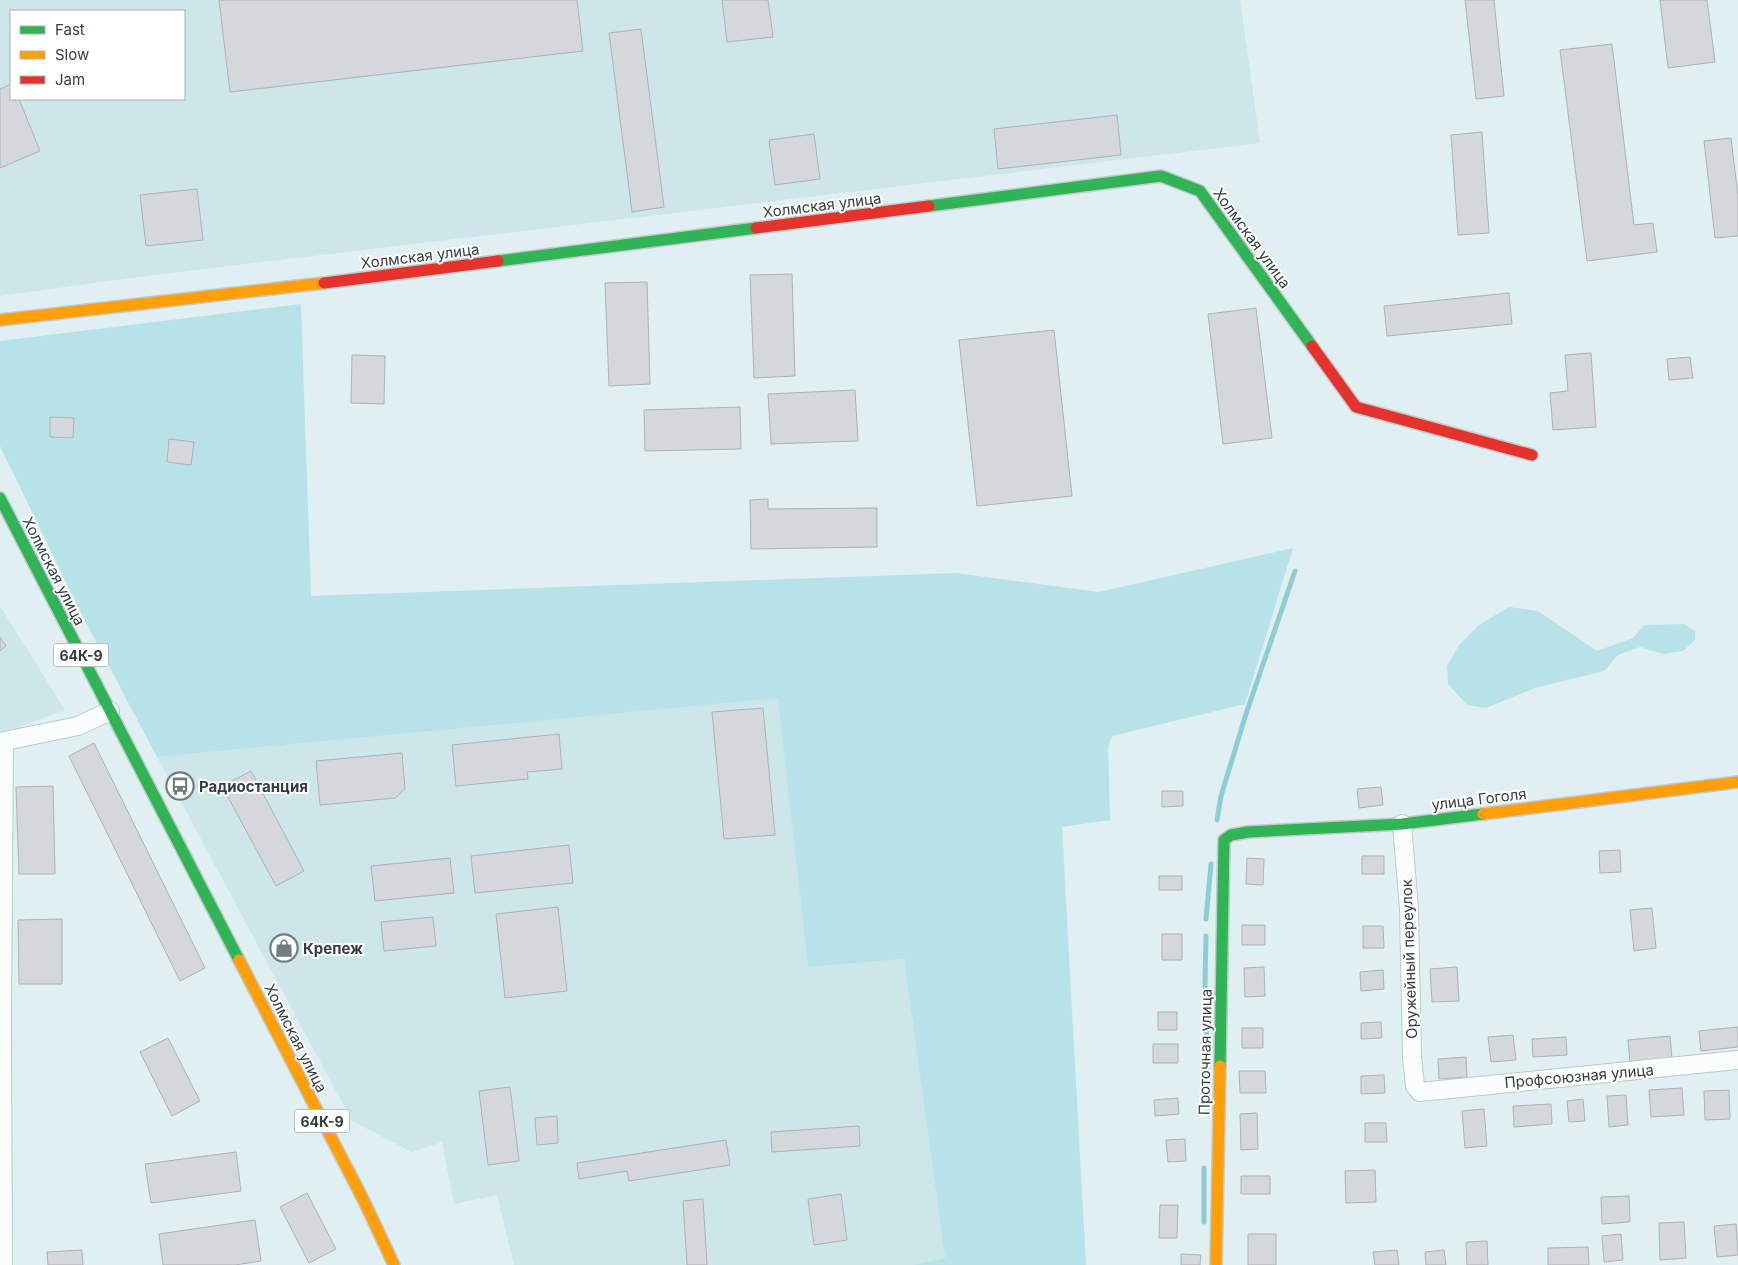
<svg xmlns="http://www.w3.org/2000/svg" width="1738" height="1265" viewBox="0 0 1738 1265" font-family="Inter,sans-serif">
  <style>
    .built { fill: #cce6e9; fill-rule: evenodd }
    .green { fill: #b7e3e8 }
    .lines { fill: none; stroke-linecap: round; stroke-linejoin: round }
    .stream { stroke: #90cdd3; stroke-width: 5 }
    .building { fill: #d4d8dc; stroke: #afb2b6 }
    .street-casing { stroke: #becacb; stroke-width: 20 }
    .fast-casing { stroke: #becacb; stroke-width: 14 }
    .slow-casing { stroke: #becacb; stroke-width: 14 }
    .jam-casing { stroke: #becacb; stroke-width: 14 }
    .street { stroke: #fafdfd; stroke-width: 18 }
    .fast { stroke: #30b455; stroke-width: 11 }
    .slow { stroke: #ff9f0a; stroke-width: 11 }
    .jam { stroke: #e5322d; stroke-width: 11 }
    .labels { text-anchor: middle; dominant-baseline: central; stroke-width: 4; stroke-linejoin: round; paint-order: stroke }
    .shield { fill: #fff; stroke: #717879; stroke-width: 1 }
    .shield-label { font-size: 14px; font-weight: bold; fill: #343e3f }
    .street-label { font-size: 15px; fill: #343e3f; stroke: #fff }
    .poi-label { font-size: 15px; font-weight: bold; fill: #343e3f; stroke: #fff; text-anchor: start }
  </style>
  <rect width="100%" height="100%" fill="#e0eff1"/>
  <path class="built" d="M0,0H1240L1260,143L137,277L0,296ZM11,11H184V99H11Z
    M0,606L65,710L9,731L0,732Z
    M779,697L808,967L904,959L945,1258L912,1265H514L497,1195L454,1204L442,1142L412,1152L352,1121L157,757Z"/>
  <path class="green" d="M301,304L311,596L956,573L1099,592L1293,548L1245,704L1112,736L1108,747L1110,820L1062,827L1086,1265H912L945,1258L904,959L808,967L778,698L157,757L83,617L0,446V341Z
    M1509,607L1538,611L1597,651L1633,638L1644,625L1684,624L1695,631V640L1683,651L1663,654L1640,647L1618,655L1604,671L1535,688L1486,708L1467,705L1448,684L1447,666L1459,645L1479,625Z"/>
  <g class="lines">
    <path class="stream" d="M1217,820L1221,796L1246,714L1295,571
      M1206,919L1211,864
      M1205,987L1206,936
      M1206,1003L1207,1075
      M1204,1168V1222"/>
  </g>
  <path class="building" d="M219,0H577L583,51L230,92Z
    M722,0H768L773,37L727,42Z
    M1465,0H1494L1504,96L1476,99Z
    M1660,0H1707L1715,62L1668,68Z
    M641,29L664,207L632,212L609,33Z
    M1612,44L1634,225L1653,223L1657,252L1587,261L1560,50Z
    M11,84V99H19L40,151L0,168V89Z
    M1117,115L1121,155L998,169L994,129Z
    M1482,132L1489,233L1458,235L1451,135Z
    M814,134L820,179L775,185L769,140Z
    M1731,138L1738,196V236L1715,238L1704,141Z
    M197,189L203,240L146,246L140,195Z
    M792,274L795,376L754,378L750,275Z
    M647,282L650,384L609,386L605,283Z
    M1509,293L1512,324L1387,336L1384,306Z
    M1256,308L1272,438L1223,444L1208,314Z
    M1054,330L1072,496L977,506L959,340Z
    M1591,353L1596,427L1553,430L1550,393L1568,391L1565,355Z
    M352,355L385,356L384,404L351,403Z
    M1690,357L1693,378L1669,380L1667,359Z
    M855,390L858,441L771,444L768,394Z
    M740,407L741,449L645,451L644,410Z
    M50,417L74,418L73,438L50,437Z
    M169,439L194,442L191,465L167,462Z
    M768,499V509L877,508V547L751,549L750,500Z
    M0,637L6,646L0,651Z
    M763,708L775,835L724,839L712,712Z
    M559,734L562,769L527,772L528,779L456,786L452,745Z
    M94,743L205,968L180,981L69,756Z
    M402,753L405,789L395,798L320,805L316,761Z
    M251,771L304,871L276,886L222,786Z
    M53,786L55,874H19L16,787Z
    M1381,787L1383,805L1359,808L1357,789Z
    M1162,791H1183V806L1162,807Z
    M569,845L573,883L475,893L471,856Z
    M1620,850L1621,872L1600,873L1599,851Z
    M1362,856H1384V874H1362Z
    M450,858L454,893L375,901L371,866Z
    M1247,858L1264,859L1263,885L1246,884Z
    M1159,876H1182V890H1159Z
    M558,907L567,991L505,998L496,914Z
    M1652,908L1656,948L1634,951L1630,910Z
    M433,917L436,946L384,951L381,922Z
    M62,919V984H19L18,920Z
    M1242,925H1265V945H1242Z
    M1363,926H1383L1384,948H1363Z
    M1162,934H1182V960H1162Z
    M1264,967L1265,996L1245,997L1244,968Z
    M1457,967L1459,1001L1432,1002L1430,969Z
    M1383,970L1384,989L1361,991L1360,972Z
    M1158,1012H1177V1030H1158Z
    M1381,1022L1382,1038L1361,1039V1023Z
    M1738,1027V1047L1701,1051L1699,1031Z
    M1242,1028H1263V1048H1242Z
    M1513,1035L1516,1060L1491,1062L1488,1037Z
    M1670,1036L1672,1059L1630,1062L1628,1040Z
    M1566,1037L1567,1055L1533,1057L1532,1039Z
    M168,1038L200,1101L172,1116L140,1052Z
    M1153,1044H1178V1063H1153Z
    M1466,1057L1467,1077L1439,1079L1438,1059Z
    M1239,1071H1265L1266,1093H1240Z
    M1384,1075L1385,1093L1361,1094V1076Z
    M510,1087L519,1161L488,1165L479,1091Z
    M1682,1088L1684,1115L1651,1117L1649,1090Z
    M1729,1090L1730,1119L1705,1120L1704,1091Z
    M1626,1095L1628,1125L1609,1127L1607,1096Z
    M1178,1098L1179,1114L1155,1116L1154,1100Z
    M1583,1099L1585,1121L1569,1122L1567,1101Z
    M1551,1104L1552,1124L1514,1127L1513,1106Z
    M1484,1109L1487,1146L1465,1148L1462,1111Z
    M1257,1113L1258,1149L1241,1150L1240,1114Z
    M557,1116L558,1143L537,1145L535,1118Z
    M1365,1123H1386L1387,1142H1365Z
    M859,1126L860,1146L772,1152L771,1132Z
    M1185,1139L1186,1161L1168,1162L1166,1140Z
    M726,1140L730,1165L629,1181L627,1171L579,1179L577,1163Z
    M236,1152L241,1191L151,1203L145,1164Z
    M1375,1170L1376,1202L1346,1203L1345,1171Z
    M1241,1176H1270V1194H1241Z
    M307,1193L336,1249L309,1263L280,1207Z
    M841,1194L847,1240L814,1245L808,1199Z
    M1629,1196L1630,1222L1602,1224L1601,1197Z
    M703,1199L707,1265H687L683,1201Z
    M1160,1205H1178L1177,1238H1159Z
    M255,1220L261,1261L235,1265H163L159,1234Z
    M1684,1222L1686,1258L1660,1260L1659,1223Z
    M1736,1224L1738,1255L1717,1257L1714,1226Z
    M1248,1234H1276V1265H1248Z
    M1621,1234L1623,1260L1604,1262L1602,1236Z
    M1487,1241L1488,1265H1467L1466,1242Z
    M1588,1247L1589,1265H1548V1248Z
    M82,1250L83,1265H48L47,1252Z
    M1397,1250L1399,1265H1375L1373,1252Z
    M1444,1250L1446,1265H1426L1425,1252Z
    M1181,1254L1201,1255L1200,1265H1181Z"/>
  <g class="lines">
    <g class="street-casing">
      <path id="street" d="M0,742L78,726L110,711
        M1402,824L1409,909L1412,1057L1415,1086L1420,1092L1738,1060
        M3,1265L2,1024L4,742"/>
    </g>
    <g class="fast-casing">
      <path id="fast" d="M929,206L1161,176L1200,191L1312,346
        M498,261L756,228
        M0,498L239,960
        M1220,1066L1224,840L1231,835L1248,832L1402,824L1483,814"/>
    </g>
    <g class="slow-casing">
      <path id="slow" d="M0,320L324,283
        M1483,814L1738,782
        M239,960L364,1201L394,1265
        M1216,1265L1220,1066"/>
    </g>
    <g class="jam-casing">
      <path id="jam" d="M756,228L929,206
        M324,283L498,261
        M1312,346L1356,407L1532,455"/>
    </g>
    <use href="#street" class="street"/>
    <use href="#fast" class="fast"/>
    <use href="#slow" class="slow"/>
    <use href="#jam" class="jam"/>
  </g>
  <defs>
    <g id="bus-ring" transform="scale(1.4375)"><circle r="9.5" fill="#fff" stroke="#707c7d" stroke-width="1.5"/><path d="M-5-6H5V4H4V6H2V4H-2V6H-4V4H-5ZM-3.5-4V0h7V-4ZM-3.5 1.2v1.5H-2V1.2ZM2 1.2v1.5H3.5V1.2Z" fill="#707c7d"/></g>
    <g id="shop-ring" transform="scale(1.4375)"><circle r="9.5" fill="#fff" stroke="#707c7d" stroke-width="1.5"/><path d="M-5-2.5h2.3a2.7 3.5 0 0 1 5.4 0H5L5.5 6h-11ZM-1.5-2.5h3a1.5 2.3 0 0 0-3 0Z" fill="#707c7d"/></g>
  </defs>
  <g fill-rule="evenodd">
    <use href="#bus-ring" x="180" y="786"/>
    <use href="#shop-ring" x="284" y="948"/>
  </g>
  <g class="labels">
    <g class="shield">
      <rect x="53.5" y="643.5" width="55" height="23" rx="4"/>
      <rect x="294.5" y="1109.5" width="55" height="23" rx="4"/>
    </g>
    <g class="shield-label">
      <text x="81" y="655">64К-9</text>
      <text x="322" y="1121">64К-9</text>
    </g>
    <g class="street-label">
      <text transform="translate(822 205) rotate(-7)">Холмская улица</text>
      <text transform="translate(1252 238) rotate(54)">Холмская улица</text>
      <text transform="translate(420 256) rotate(-7)">Холмская улица</text>
      <text transform="translate(54 571) rotate(63)">Холмская улица</text>
      <text transform="translate(1479 799) rotate(-7)">улица Гоголя</text>
      <text transform="translate(1409 959) rotate(-92)">Оружейный переулок</text>
      <text transform="translate(296 1038) rotate(63)">Холмская улица</text>
      <text transform="translate(1205 1052) rotate(-89)">Проточная улица</text>
      <text transform="translate(1579 1076) rotate(-5)">Профсоюзная улица</text>
    </g>
    <g class="poi-label">
      <text x="199" y="786">Радиостанция</text>
      <text x="303" y="948">Крепеж</text>
    </g>
  </g>
  <rect x="10" y="10" width="175" height="90" fill="#ffffff" stroke="#aeb2b2"/>
  <rect x="20" y="26" width="25" height="8" fill="#30b455" stroke="#aeb2b2"/>
  <text x="55" y="35" font-size="15" fill="#343e3f">Fast</text>
  <rect x="20" y="51" width="25" height="8" fill="#ff9f0a" stroke="#aeb2b2"/>
  <text x="55" y="60" font-size="15" fill="#343e3f">Slow</text>
  <rect x="20" y="76" width="25" height="8" fill="#e5322d" stroke="#aeb2b2"/>
  <text x="55" y="85" font-size="15" fill="#343e3f">Jam</text>
</svg>
